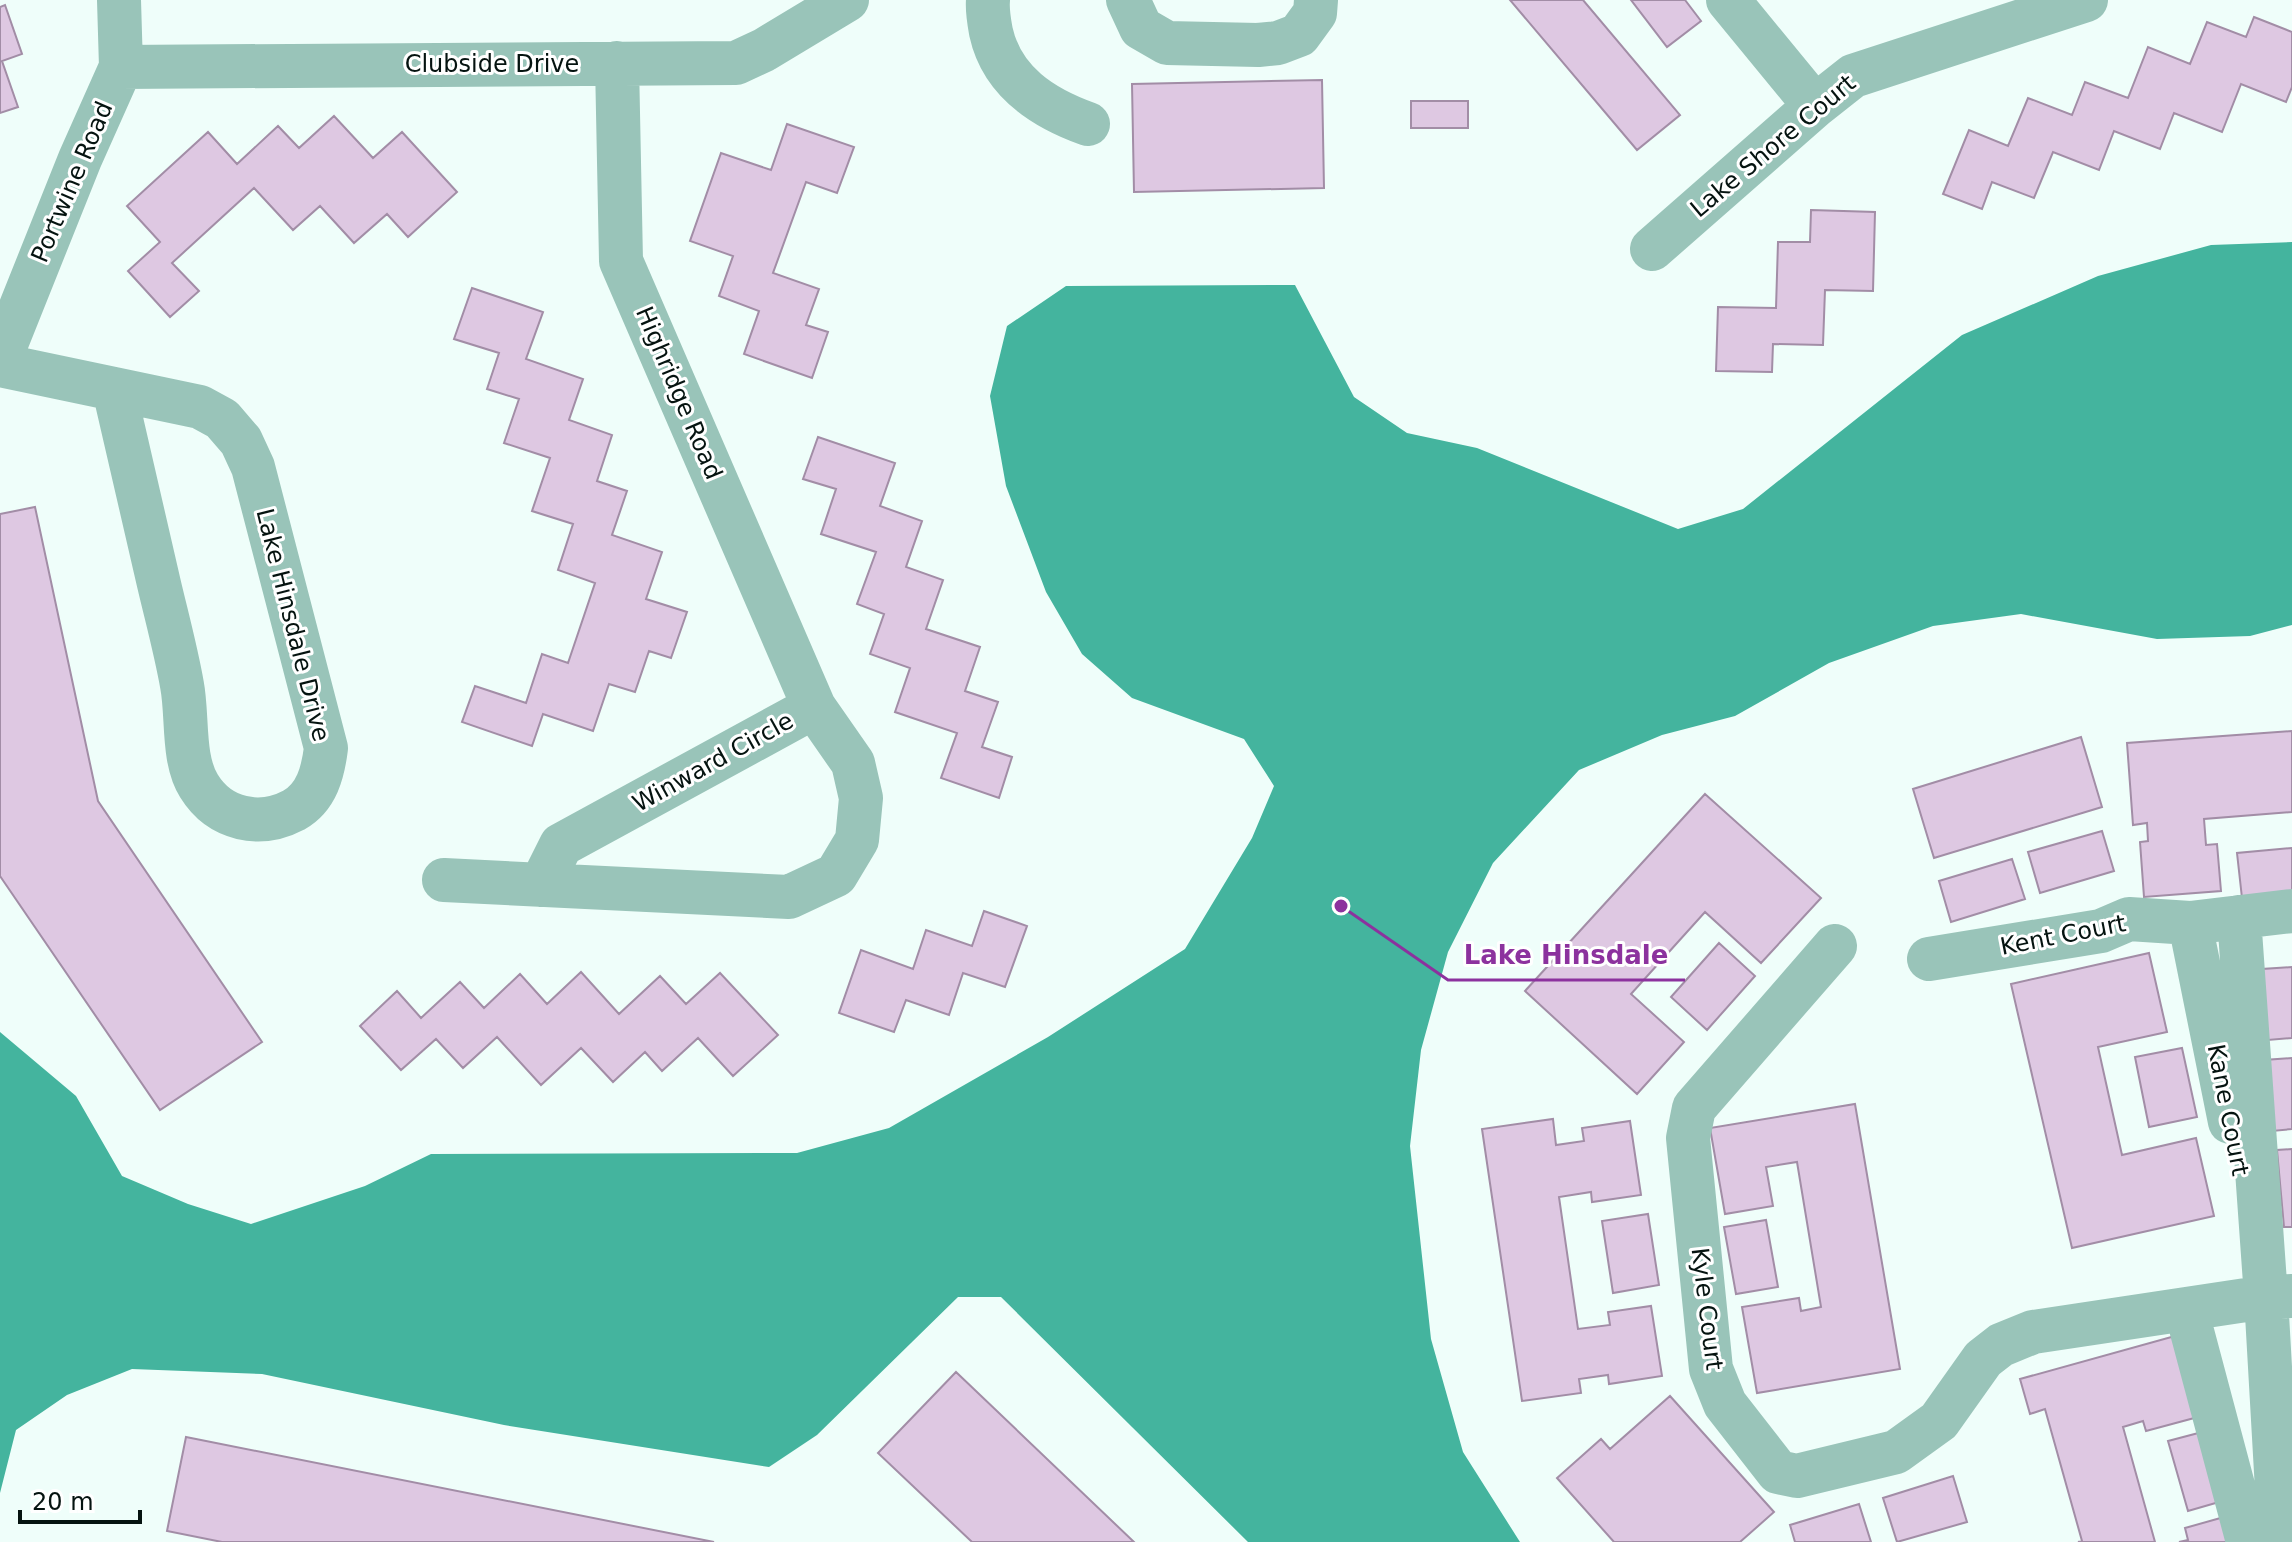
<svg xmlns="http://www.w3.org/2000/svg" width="2292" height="1542" viewBox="0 0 2292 1542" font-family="'DejaVu Sans',sans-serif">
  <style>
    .water { fill: #44b49e }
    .building { fill: #dec8e2; stroke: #a28da6; stroke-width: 2 }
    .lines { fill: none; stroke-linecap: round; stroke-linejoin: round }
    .minor { stroke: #99c4b9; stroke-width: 44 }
    .labels { text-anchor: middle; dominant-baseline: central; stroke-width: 6; stroke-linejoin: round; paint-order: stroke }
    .street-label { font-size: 24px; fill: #051310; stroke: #fff }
    .leader { fill: none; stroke: #8c329e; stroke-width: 3 }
    .callout-dot { fill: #8c329e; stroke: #fff; stroke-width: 3 }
    .callout-label { font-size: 26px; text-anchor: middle; font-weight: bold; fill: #8c329e; stroke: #fff; stroke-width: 6; stroke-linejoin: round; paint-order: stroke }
  </style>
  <rect width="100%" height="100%" fill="#effefa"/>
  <path class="water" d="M2292,242V625L2250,636L2157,639L2021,614L1933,626L1829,663L1735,716L1662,735L1579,770L1493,863L1448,952L1421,1050L1410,1146L1431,1339L1463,1452L1520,1542H1248L1001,1297H958L817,1435L769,1467L504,1425L262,1374L132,1369L67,1395L16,1430L0,1493V1032L76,1096L122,1176L188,1204L251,1224L365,1186L431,1154L797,1153L889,1128L1048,1037L1185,949L1252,838L1274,786L1244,739L1132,698L1082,654L1046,592L1006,486L990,396L1007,326L1066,286L1295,285L1354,397L1407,433L1477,448L1678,529L1743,509L1962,335L2098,276L2211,245Z"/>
  <path class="building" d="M1510,0H1583L1680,115L1637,150Z
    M1631,0H1685L1701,21L1667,47Z
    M5,5L22,54L2,61L18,107L0,113V7Z
    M2254,17L2292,32V87L2286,102L2241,84L2222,132L2174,113L2160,149L2114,131L2099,170L2053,152L2034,198L1992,182L1982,209L1943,194L1969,130L2008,146L2028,98L2072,115L2085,82L2128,98L2148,47L2190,64L2207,22L2246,37Z
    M1322,80L1324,188L1134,192L1132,84Z
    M1411,101H1468V128H1411Z
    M334,116L373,158L402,132L457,192L408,237L387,214L354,243L320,206L293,230L254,188L172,263L199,291L170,317L128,271L160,242L127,206L208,132L237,164L278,126L299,148Z
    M787,124L854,147L837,193L806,182L773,273L819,289L806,325L828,332L812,378L744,354L759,311L719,296L733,256L690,241L721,153L771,170Z
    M1811,210L1875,212L1873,291L1825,290L1823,345L1773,344L1772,372L1716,371L1718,307L1776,308L1778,242H1810Z
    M472,288L543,312L526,359L583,379L569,420L612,435L597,481L627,491L612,535L662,552L646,599L687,612L671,658L649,651L635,692L609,684L593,731L543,714L532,746L462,722L475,686L526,703L542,654L568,663L595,583L558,570L573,524L532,511L550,458L504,443L519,399L487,389L499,353L454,339Z
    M818,437L895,463L880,506L922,521L906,567L943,580L926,629L980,647L965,691L998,702L982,747L1012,757L999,798L941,778L957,733L895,712L910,668L870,654L884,614L857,604L876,552L821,534L836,489L803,479Z
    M35,507L98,801L262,1042L160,1110L0,876V514Z
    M2292,731V812L2204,819L2206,845L2217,844L2221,891L2144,897L2140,842L2148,841L2147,823L2133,825L2127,743Z
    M2081,737L2102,807L1934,858L1913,789Z
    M1705,794L1821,898L1761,963L1705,912L1631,994L1684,1042L1637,1094L1525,991Z
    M2102,831L2114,871L2040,893L2028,852Z
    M2292,848V893L2242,898L2237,853Z
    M2012,859L2025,899L1951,922L1939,881Z
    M984,911L1027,926L1005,987L963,973L949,1015L906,1000L894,1032L839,1013L861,950L913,969L926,930L972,946Z
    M1719,943L1755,976L1707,1030L1671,997Z
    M2149,953L2167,1032L2098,1047L2122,1155L2196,1138L2214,1216L2072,1248L2011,984Z
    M2292,967V1038L2268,1040L2262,969Z
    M581,972L619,1014L660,976L686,1004L720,973L778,1035L733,1076L698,1038L662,1071L645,1052L613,1082L581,1048L541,1085L497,1037L463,1068L436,1039L401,1070L360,1026L397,991L421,1018L460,982L484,1008L520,974L547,1004Z
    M2182,1048L2197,1117L2149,1127L2135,1057Z
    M2292,1058V1129L2272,1131L2264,1060Z
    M1855,1104L1900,1369L1757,1393L1742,1307L1799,1298L1801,1311L1821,1307L1797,1162L1766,1167L1773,1206L1725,1214L1710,1128Z
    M1553,1119L1556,1145L1584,1141L1582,1128L1630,1121L1641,1195L1592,1202L1591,1192L1559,1197L1578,1329L1610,1325L1608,1312L1651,1306L1662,1376L1609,1384L1608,1375L1579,1379L1581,1393L1522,1401L1482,1129Z
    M2292,1149V1227H2284L2277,1150Z
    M1648,1214L1659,1285L1613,1293L1602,1221Z
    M1766,1220L1778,1287L1736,1294L1724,1227Z
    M2175,1336L2198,1417L2146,1431L2143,1421L2123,1427L2155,1542H2078L2082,1541L2045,1409L2030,1414L2020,1379Z
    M956,1372L1134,1542H972L878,1453Z
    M1670,1396L1774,1512L1740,1542H1614L1557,1478L1601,1439L1610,1449Z
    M2206,1431L2226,1500L2188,1511L2168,1441Z
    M186,1437L714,1542H222L167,1531Z
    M1953,1476L1967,1522L1897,1542L1883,1498Z
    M1859,1504L1871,1542H1795L1790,1525Z
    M2224,1517L2231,1542H2179L2188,1540L2185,1528Z"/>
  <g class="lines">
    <path class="minor" d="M988,0C987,11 989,21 991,32C1002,82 1043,108 1088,124
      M1128,0L1141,28L1167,43L1258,45L1278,43L1299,35L1315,13L1316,0
      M1728,0L1815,106
      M121,67L736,63L764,50L847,0
      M1652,249L1815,106L1853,76L2086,0
      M0,359L80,159L121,67L119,0
      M0,365L200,407L222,419L241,441L253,467L326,748C323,772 317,797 294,810C260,828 220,820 199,786C182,759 188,716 182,685C176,651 167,618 159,584C144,519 129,454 114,389
      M444,880L789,897L836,875L857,840L861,798L853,763L814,707L621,261L617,63
      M541,885L561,845L814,707
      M2239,917L2266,1297L2280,1542
      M2190,923L2230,1122
      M1835,946L1694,1108L1688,1138L1711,1369L1725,1404L1778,1472L1797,1476L1896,1452L1939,1421L1983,1359L2001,1345L2033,1332L2266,1297L2292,1296
      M1929,959L2101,931L2129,919L2190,923L2292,911
      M2186,1309L2248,1542"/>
  </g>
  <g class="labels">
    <g class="street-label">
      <text x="492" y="64">Clubside Drive</text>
      <text transform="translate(1773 146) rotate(-40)">Lake Shore Court</text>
      <text transform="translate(72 182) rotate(-67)">Portwine Road</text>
      <text transform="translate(679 393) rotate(67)">Highridge Road</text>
      <text transform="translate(293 625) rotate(76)">Lake Hinsdale Drive</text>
      <text transform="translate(713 762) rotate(-29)">Winward Circle</text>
      <text transform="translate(2063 935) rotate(-11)">Kent Court</text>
      <text transform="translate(2228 1110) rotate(79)">Kane Court</text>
      <text transform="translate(1707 1309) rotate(83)">Kyle Court</text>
    </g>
  </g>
  <path class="leader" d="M1341 906L1448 980H1685"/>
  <circle class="callout-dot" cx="1341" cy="906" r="8"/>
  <g class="callout-label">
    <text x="1566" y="964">Lake Hinsdale</text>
  </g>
  <path d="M20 1510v12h120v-12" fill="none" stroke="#051310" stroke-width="4"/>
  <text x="32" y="1510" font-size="24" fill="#051310" stroke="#ffffff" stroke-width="6" paint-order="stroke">20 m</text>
</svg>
